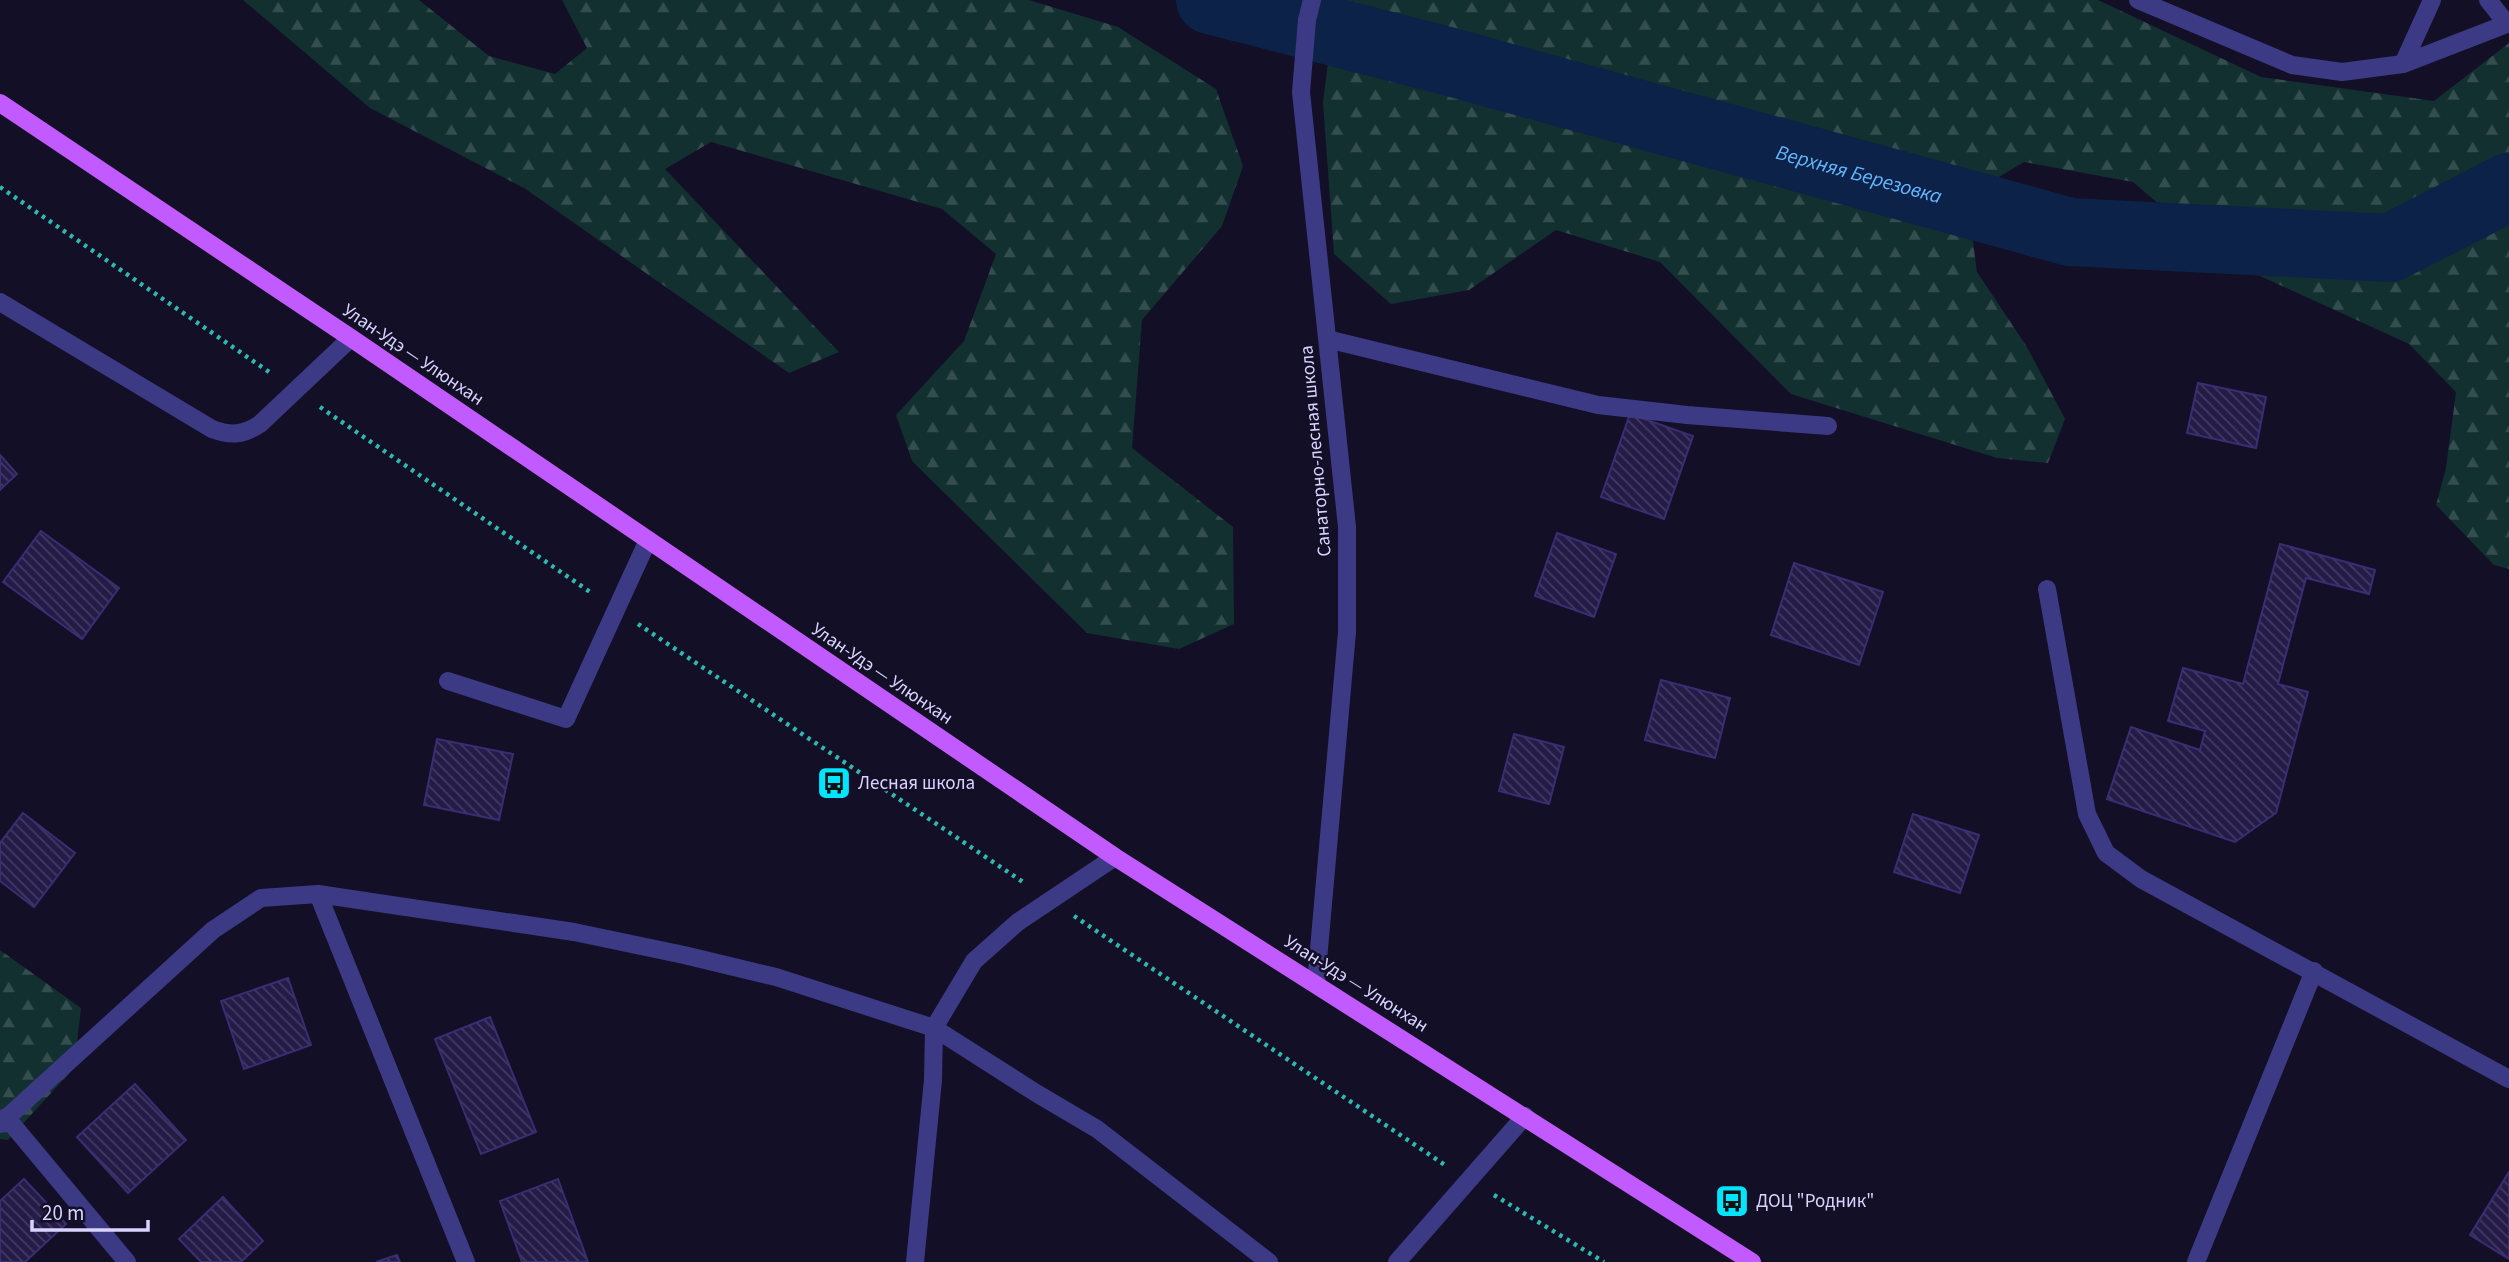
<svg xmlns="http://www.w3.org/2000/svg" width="2509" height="1262" viewBox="0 0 2509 1262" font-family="'Source Sans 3',sans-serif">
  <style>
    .forest { fill: url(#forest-firs) }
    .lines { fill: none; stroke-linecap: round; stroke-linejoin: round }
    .river { stroke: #0c2248; stroke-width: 68 }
    .building { fill: url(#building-back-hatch); stroke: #3b2d73; stroke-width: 2 }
    .path { stroke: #2fb8b0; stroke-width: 4.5; stroke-dasharray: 3.5 5; stroke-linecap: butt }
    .minor { stroke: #3d3a85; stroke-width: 18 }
    .major { stroke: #c25bff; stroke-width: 18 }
    .labels { text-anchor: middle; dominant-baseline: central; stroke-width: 5; stroke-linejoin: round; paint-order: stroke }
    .street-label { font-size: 19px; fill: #d9d4ff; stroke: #130f26 }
    .poi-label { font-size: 19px; fill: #d9d4ff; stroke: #130f26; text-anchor: start }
    .water-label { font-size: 21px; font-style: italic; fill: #62b6ff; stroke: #130f26 }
  </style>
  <defs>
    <pattern id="forest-firs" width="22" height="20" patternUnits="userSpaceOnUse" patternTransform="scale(1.75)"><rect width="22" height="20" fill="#12302f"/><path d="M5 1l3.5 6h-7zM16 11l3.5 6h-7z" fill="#344d4e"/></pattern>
    <pattern id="building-back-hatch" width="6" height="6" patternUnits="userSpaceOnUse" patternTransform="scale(1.75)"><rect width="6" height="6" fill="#241b47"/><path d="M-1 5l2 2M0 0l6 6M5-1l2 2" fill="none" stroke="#433b63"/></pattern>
  </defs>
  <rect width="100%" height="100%" fill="#130f26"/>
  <path class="forest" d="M243,0H419L489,56L555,74L587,48L562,0H1029L1118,27L1216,89L1243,166L1222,226L1142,320L1132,448L1233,527L1234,624L1179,649L1087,633L912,461L896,415L964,341L996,254L942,209L711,142L665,169L839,352L789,373L524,188L370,108Z
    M1336,0H2098L2261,77L2434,101L2509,43V569L2494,565L2436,505L2446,468L2456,392L2409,344L2225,260L2133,182L2024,162L1967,196L1977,272L2027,347L2065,419L2048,463L1997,458L1791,394L1660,262L1556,230L1469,290L1391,304L1334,254L1323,102Z
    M0,950L81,1008L74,1068L8,1140L0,1139Z"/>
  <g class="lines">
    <path class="river" id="s1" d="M1210,0L1447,61L2070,232L2390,248L2509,187"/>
  </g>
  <path class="building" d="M2198,383L2266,397L2256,448L2187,433Z
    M1630,414L1693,436L1664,519L1601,497Z
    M0,455L17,474L0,490Z
    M41,531L119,588L82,639L3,582Z
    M1557,533L1616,554L1594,617L1535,596Z
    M2280,544L2375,570L2369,594L2306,578L2278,684L2308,692L2276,813L2235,842L2107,799L2131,727L2200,750L2205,731L2168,721L2183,668L2243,684Z
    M1794,563L1883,592L1859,665L1771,635Z
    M1661,680L1730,698L1715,758L1645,740Z
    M1514,734L1564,747L1549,804L1499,791Z
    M437,739L513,754L499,820L424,805Z
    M23,813L75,853L34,907L0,881V843Z
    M1913,814L1979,835L1960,893L1894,872Z
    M288,978L311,1045L244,1069L221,1001Z
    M490,1017L536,1132L481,1154L435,1039Z
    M135,1084L186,1140L128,1193L77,1137Z
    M2509,1172V1259L2470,1235Z
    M24,1179L66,1224L25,1262H0V1201Z
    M558,1179L588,1262H522L500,1201Z
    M223,1197L263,1241L241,1262H201L179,1239Z
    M397,1255L400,1262H376Z"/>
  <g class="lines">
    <path class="path" d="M0,187L272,374
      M320,407L593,594
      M638,624L1026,884
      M1074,916L1445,1165
      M1494,1195L1604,1262"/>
    <path class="minor" d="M1312,0L1307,20L1301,92L1347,527V632L1316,983
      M2138,0L2292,65L2342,72L2403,64L2509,23
      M2488,0L2507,24
      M2403,64L2432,0
      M0,302L212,429C231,436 243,435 260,424L351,338
      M1327,339L1598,405L1687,415L1828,426
      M2047,589L2087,814L2106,853L2141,879L2509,1079
      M448,681L566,719L648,540
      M318,894L466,1262
      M6,1117L127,1262
      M0,1124L213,930L261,898L318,894L574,932L684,955L776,977L934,1028L1036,1093L1097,1129L1269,1262
      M915,1262L933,1080L934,1028L974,961L1018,922L1115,857
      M1397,1262L1525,1116
      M2196,1262L2314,971"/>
    <path class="major" d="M0,103L351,338L1115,857L1752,1262"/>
  </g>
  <defs>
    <g id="bus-square" transform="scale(1.75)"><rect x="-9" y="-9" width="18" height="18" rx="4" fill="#00e5ff" stroke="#130f26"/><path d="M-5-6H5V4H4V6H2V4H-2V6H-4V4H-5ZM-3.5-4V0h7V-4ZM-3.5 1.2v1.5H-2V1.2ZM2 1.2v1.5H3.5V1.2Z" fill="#111"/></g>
  </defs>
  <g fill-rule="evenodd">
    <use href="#bus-square" x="834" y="783"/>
    <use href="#bus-square" x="1732" y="1201"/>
  </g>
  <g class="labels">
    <g class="street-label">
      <text transform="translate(413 355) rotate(34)">Улан-Удэ — Улюнхан</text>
      <text transform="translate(1316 451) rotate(-95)">Санаторно-лесная школа</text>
      <text transform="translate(882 674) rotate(34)">Улан-Удэ — Улюнхан</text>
      <text transform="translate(1356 984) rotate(32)">Улан-Удэ — Улюнхан</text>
    </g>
    <g class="poi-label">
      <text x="858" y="783">Лесная школа</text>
      <text x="1756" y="1201">ДОЦ "Родник"</text>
    </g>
    <g class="water-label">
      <text stroke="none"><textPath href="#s1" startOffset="672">Верхняя Березовка</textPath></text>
    </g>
  </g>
  <path d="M32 1220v10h116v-10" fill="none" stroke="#d9d4ff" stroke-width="3.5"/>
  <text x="42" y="1220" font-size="21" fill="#d9d4ff" stroke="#130f26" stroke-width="5" paint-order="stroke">20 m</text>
</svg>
